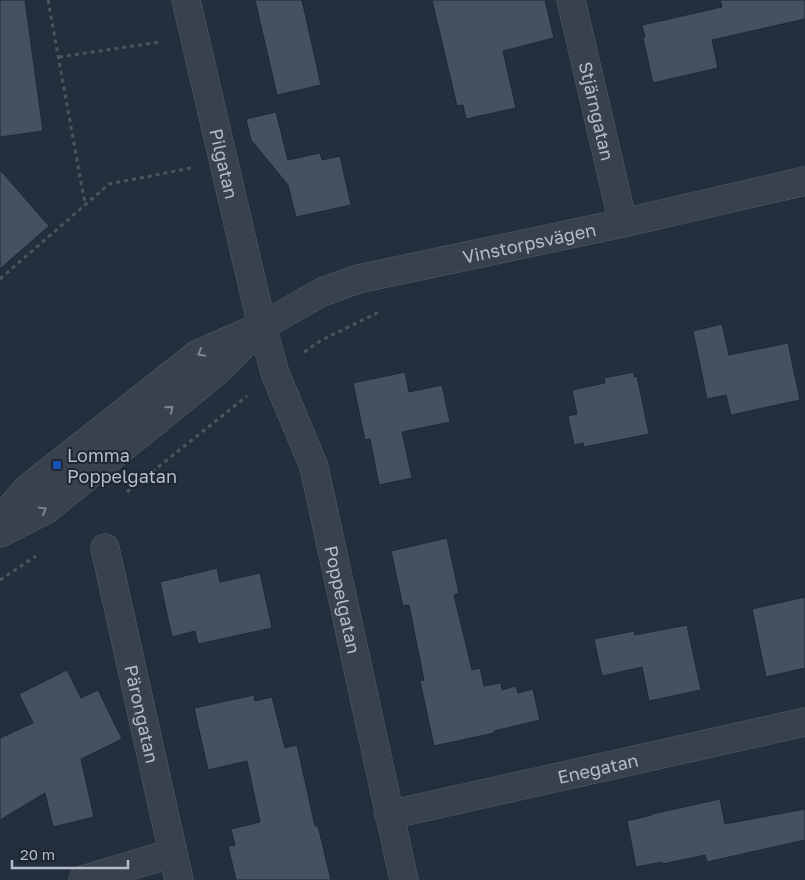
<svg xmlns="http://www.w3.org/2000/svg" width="805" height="880" viewBox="0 0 805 880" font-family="'Golos Text',sans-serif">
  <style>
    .building { fill: #455162; stroke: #1f2835 }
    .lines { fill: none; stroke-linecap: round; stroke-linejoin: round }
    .minor-casing { stroke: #565f6c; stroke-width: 29 }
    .path { stroke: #44595c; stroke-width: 3; stroke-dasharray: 4 4; stroke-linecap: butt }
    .minor { stroke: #38414e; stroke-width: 28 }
    .oneway { stroke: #7c8592 }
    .transit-dot { fill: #1a4fb4; stroke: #1d2633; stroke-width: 2 }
    .labels { text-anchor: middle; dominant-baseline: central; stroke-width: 4; stroke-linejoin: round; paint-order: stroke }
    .street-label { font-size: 18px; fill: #b4bcc9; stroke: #1d2633 }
    .poi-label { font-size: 18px; fill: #b4bcc9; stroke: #1d2633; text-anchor: start }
  </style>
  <rect width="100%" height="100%" fill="#242f3e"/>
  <path class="building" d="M0,0H25L43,131L0,137Z
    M255,0H302L321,85L277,95Z
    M432,0H545L554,38L503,51L516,108L466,119L463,105L457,106Z
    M720,0H805V19L712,40L718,68L653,83L643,38L645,37L642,25L722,7Z
    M276,112L288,160L320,153L322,160L340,156L351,205L296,217L288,185L251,140L246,119Z
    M0,170L49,226L0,269Z
    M722,324L729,355L788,343L800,400L731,415L726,395L707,399L693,331Z
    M405,372L409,392L442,385L450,422L402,432L412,478L379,485L370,439L365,440L353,383Z
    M634,372V377L637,376L649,434L584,447L583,443L574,445L568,416L577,414L572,390L605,383L604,378Z
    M447,538L459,593L454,595L472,670L480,668L484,686L501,683L502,690L516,686L518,693L533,689L540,720L494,731V733L434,746L420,681L424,680L409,605L403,606L391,551Z
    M217,568L220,582L260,573L272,628L198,644L195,631L172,637L160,582Z
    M805,597V668L766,677L752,609Z
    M687,625L701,690L649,701L642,667L602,676L594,639L634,631L635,635Z
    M67,670L81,698L98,690L122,739L81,759L94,817L53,827L45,793L0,820V738L33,723L19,694Z
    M254,695L255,701L272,697L285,748L297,745L315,826H318L331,880H236L228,846L235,845L231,829L260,822L247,761L208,770L194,708Z
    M720,799L725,824L805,809V840L707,862L705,855L663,864L662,862L636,867L627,821L652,815V814Z"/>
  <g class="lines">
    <g class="minor-casing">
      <g id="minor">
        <path id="s1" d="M186,0L262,326L275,373L314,467L404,880"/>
        <path id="s2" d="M571,0L623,223"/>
        <path id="s3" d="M0,520L27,489L198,354L262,326L322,292L358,279L623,223L805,181"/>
        <path d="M0,533L47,509L215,373L252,336"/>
        <path id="s4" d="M105,548L179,880"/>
        <path id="s5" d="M389,815L805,722"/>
        <path d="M83,880L173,853"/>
      </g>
    </g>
    <path class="path" d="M48,0L85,204
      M59,57L160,42
      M0,279L109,184L191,168
      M304,352L320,341L379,312
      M127,492L247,396
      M0,580L36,556"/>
    <use href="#minor" class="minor"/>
  </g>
  <defs><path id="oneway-chevron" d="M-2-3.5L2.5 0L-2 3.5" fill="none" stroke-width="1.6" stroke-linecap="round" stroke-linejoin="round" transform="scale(1.25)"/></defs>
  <g class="oneway">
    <use href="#oneway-chevron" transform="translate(201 353) rotate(152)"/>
    <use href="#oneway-chevron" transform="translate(170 409) rotate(-40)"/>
    <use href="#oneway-chevron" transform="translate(43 510) rotate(-30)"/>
  </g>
  <rect class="transit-dot" x="52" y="460" width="10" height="10" rx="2.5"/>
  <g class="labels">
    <g class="street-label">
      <text stroke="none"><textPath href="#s2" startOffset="114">Stjärngatan</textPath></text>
      <text stroke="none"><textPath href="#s1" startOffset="168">Pilgatan</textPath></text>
      <text stroke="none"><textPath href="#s3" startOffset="611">Vinstorpsvägen</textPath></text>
      <text stroke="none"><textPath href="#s1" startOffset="621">Poppelgatan</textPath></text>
      <text stroke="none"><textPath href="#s4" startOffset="170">Pärongatan</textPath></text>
      <text stroke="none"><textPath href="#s5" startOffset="214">Enegatan</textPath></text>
    </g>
    <g class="poi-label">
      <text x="67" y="455">Lomma<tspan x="67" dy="21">Poppelgatan</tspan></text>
    </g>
  </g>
  <path d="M12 860v8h116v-8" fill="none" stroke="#b4bcc9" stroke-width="2.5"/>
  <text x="20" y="860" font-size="15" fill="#b4bcc9" stroke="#1d2633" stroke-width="4" paint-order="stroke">20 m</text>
</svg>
